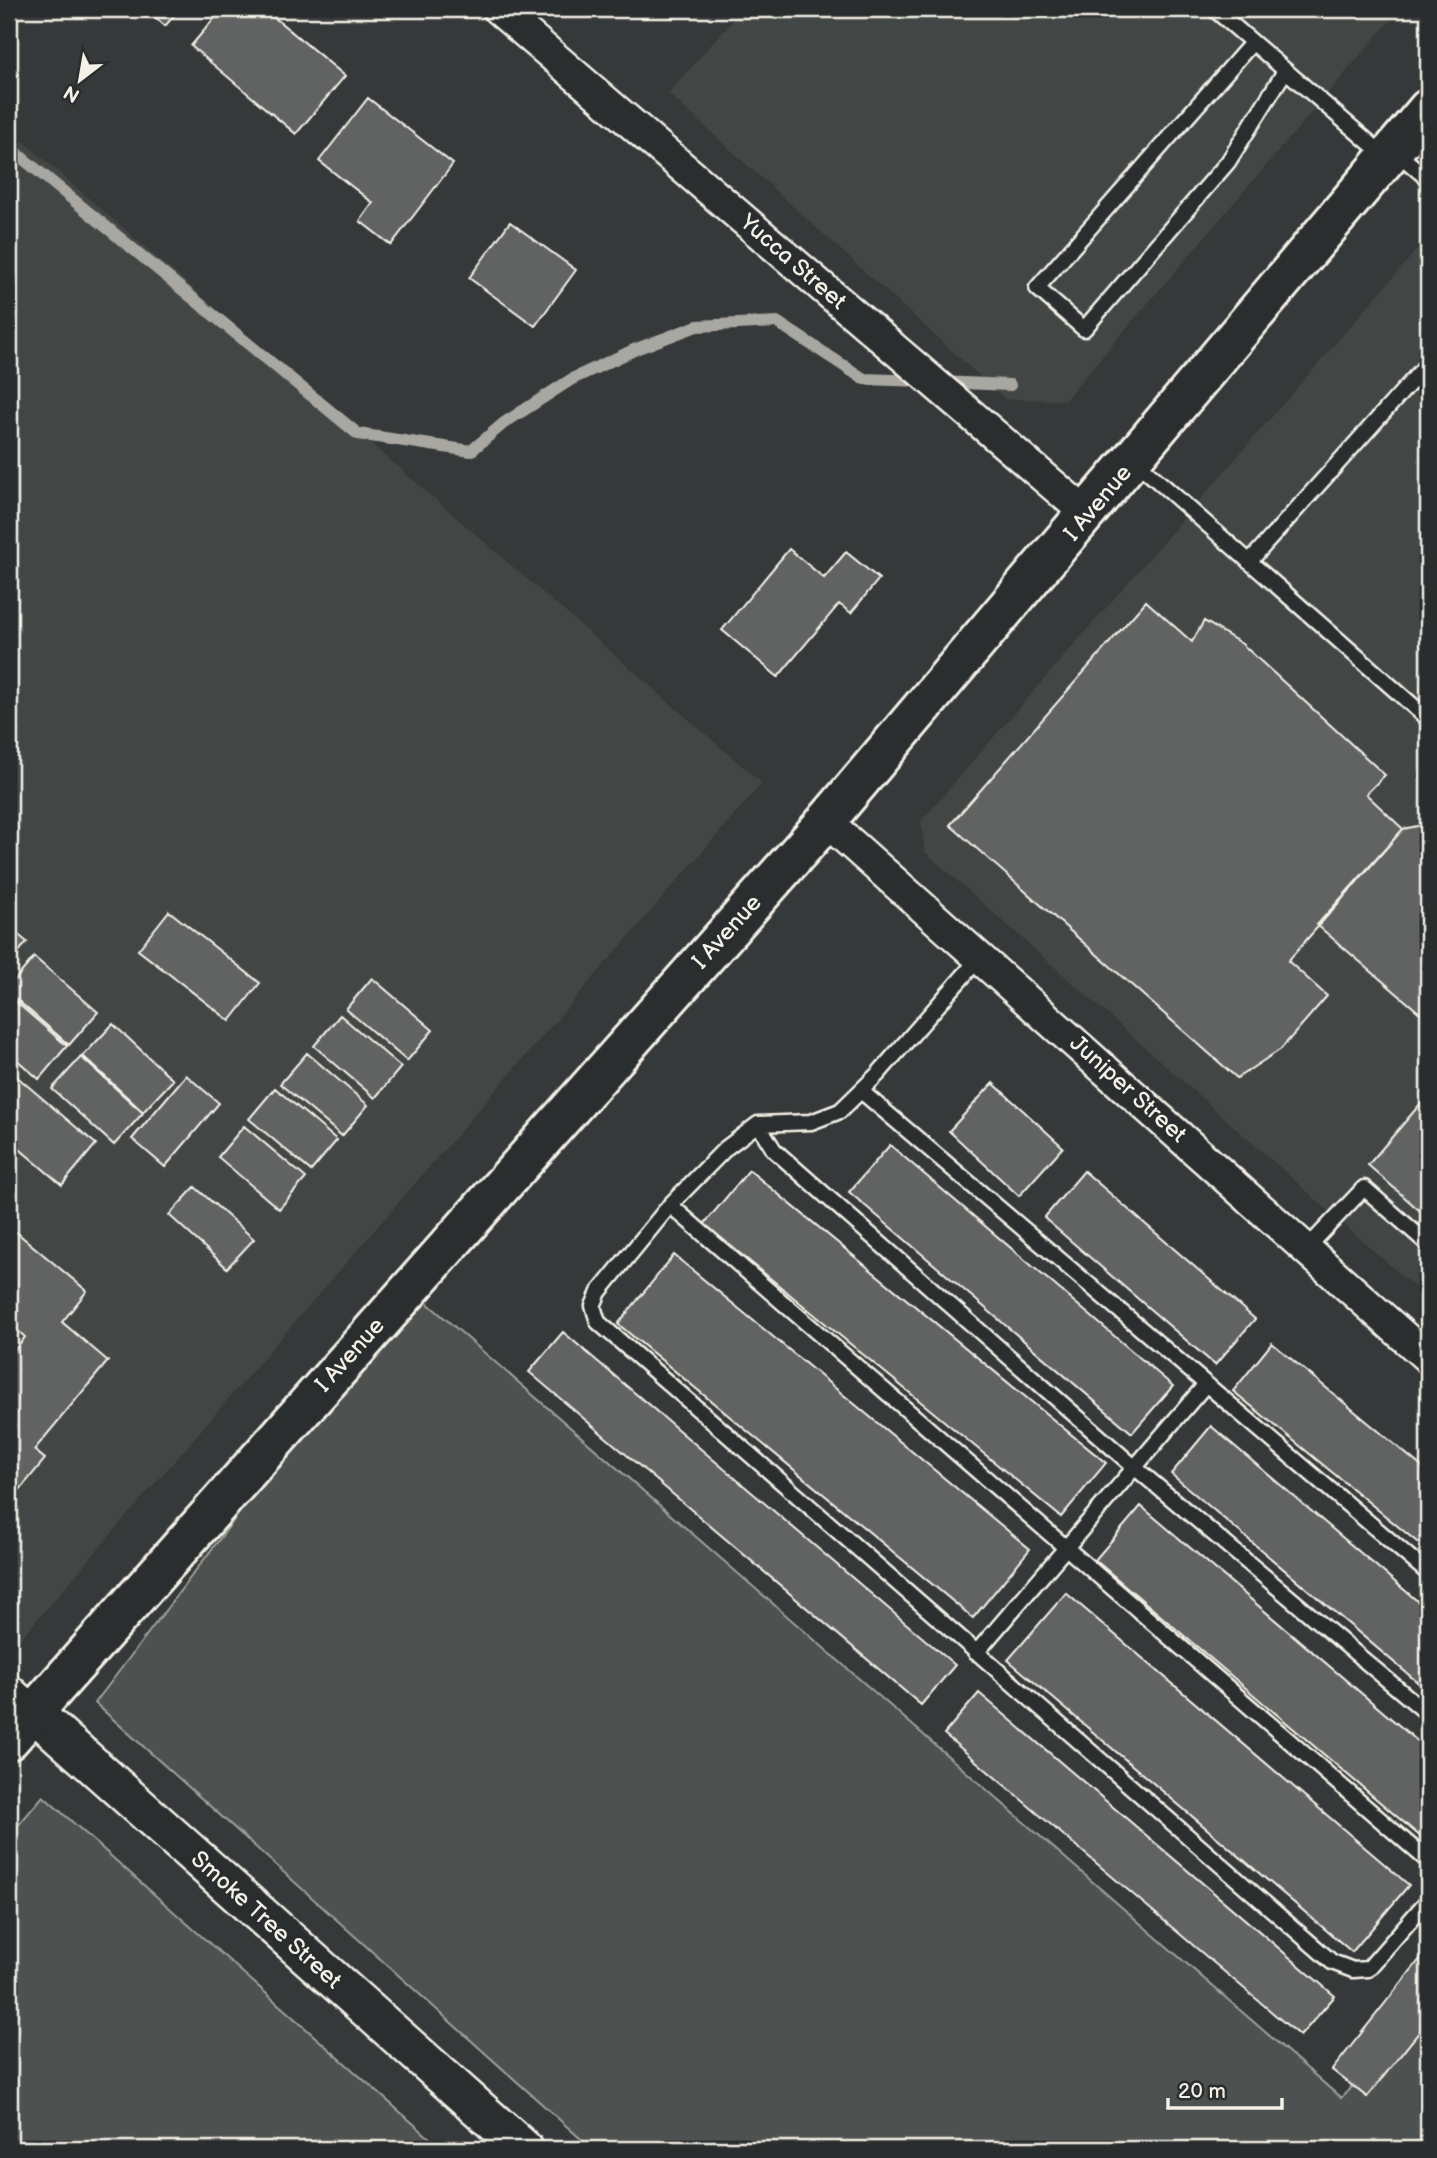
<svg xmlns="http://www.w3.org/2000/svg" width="1437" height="2158" viewBox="0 0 1437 2158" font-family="'Balsamiq Sans',sans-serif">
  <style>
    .built { fill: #434645 }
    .green { fill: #4e514f; stroke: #a1a19c; stroke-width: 2 }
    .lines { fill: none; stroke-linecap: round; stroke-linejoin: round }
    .stream { stroke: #a8a7a1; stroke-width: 12 }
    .building { fill: #616362; stroke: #f4f1e8; stroke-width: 2 }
    .service-casing { stroke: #f4f1e8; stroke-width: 19 }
    .minor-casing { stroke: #f4f1e8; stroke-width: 35 }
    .tertiary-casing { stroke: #f4f1e8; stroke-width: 42 }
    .primary-casing { stroke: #f4f1e8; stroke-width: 44 }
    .service { stroke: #2a2d2e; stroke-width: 14 }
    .minor { stroke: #2a2d2e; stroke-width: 30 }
    .tertiary { stroke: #2a2d2e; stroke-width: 37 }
    .primary { stroke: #2a2d2e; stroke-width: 38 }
    .labels { text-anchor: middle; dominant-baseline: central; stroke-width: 7; stroke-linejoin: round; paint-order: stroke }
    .street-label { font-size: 23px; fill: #f4f1e8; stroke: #2a2d2e }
  </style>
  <rect width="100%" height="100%" fill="#363939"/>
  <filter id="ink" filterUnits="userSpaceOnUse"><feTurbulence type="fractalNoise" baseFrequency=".0143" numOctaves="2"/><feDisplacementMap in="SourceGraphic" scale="14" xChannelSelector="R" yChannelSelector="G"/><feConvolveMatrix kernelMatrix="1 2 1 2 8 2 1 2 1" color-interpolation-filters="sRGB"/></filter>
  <g filter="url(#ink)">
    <path class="built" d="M743,9H1400L1065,400L1005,399L668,93Z
      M9,129L762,783L14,1646L9,1642Z
      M1428,237V1299L925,852L921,821Z"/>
    <path class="green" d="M410,1288L1341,2098L1428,2005V2149H592L95,1703Z
      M43,1796L442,2149H9V1836Z"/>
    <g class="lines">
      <path class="stream" d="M9,147L358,434L471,451L504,423L572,379L636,349L697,326L777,322L864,379L922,381
        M940,382L1010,385"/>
    </g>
    <path class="building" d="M146,9H180L165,26Z
      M222,9H264L345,76L296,134L191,46Z
      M368,98L453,164L391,245L360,221L373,203L319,161Z
      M510,222L576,270L535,326L469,278Z
      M789,549L824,578L846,552L879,579L851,613L839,604L778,677L722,630Z
      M1146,601L1192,642L1204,621L1242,644L1385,775L1366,794L1403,829L1288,961L1327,996L1281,1049L1237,1078L950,825Z
      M1422,825L1428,830V1020L1317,925L1403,829Z
      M169,911L260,983L230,1021L138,950Z
      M9,927L27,942L9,963Z
      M34,957L98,1012L69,1045L9,993V987Z
      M372,978L433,1030L407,1061L346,1009Z
      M9,996L67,1046L39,1079L9,1053Z
      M340,1015L401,1067L375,1098L314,1046Z
      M113,1024L173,1080L143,1112L83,1056Z
      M307,1053L368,1105L342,1136L280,1084Z
      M81,1057L143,1113L114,1145L52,1089Z
      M9,1070L96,1144L62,1185L9,1140Z
      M186,1075L219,1103L165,1167L132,1139Z
      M993,1083L1063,1147L1019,1196L949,1131Z
      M275,1088L337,1140L311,1171L249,1119Z
      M1428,1095V1218L1368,1165Z
      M244,1126L306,1178L279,1209L218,1157Z
      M890,1145L1173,1386L1132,1433L849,1192Z
      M749,1170L1106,1463L1061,1517L704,1224Z
      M1084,1171L1255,1319L1215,1365L1044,1218Z
      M195,1187L254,1239L227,1268L169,1215Z
      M9,1226L87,1291L62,1322L108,1361L34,1450L45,1459L9,1503V1357L25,1337L9,1323Z
      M674,1255L1030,1549L973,1618L618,1324Z
      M563,1332L955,1665L921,1705L529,1372Z
      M1272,1343L1428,1472V1551L1233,1391Z
      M1211,1426L1428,1610V1691L1171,1474Z
      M1141,1506L1428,1750V1843L1095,1560Z
      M1066,1593L1409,1885L1352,1952L1008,1660Z
      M979,1693L1335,1996L1300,2036L944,1734Z
      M1428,1949V2021L1367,2097L1332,2070Z"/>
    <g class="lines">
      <g class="service-casing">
        <path id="service" d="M1214,9L1386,157
          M1252,43L1037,288L1084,329L1228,162L1285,71
          M1395,151L1428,179
          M1134,460L1428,719
          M1249,562L1428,363
          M980,957L878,1074L840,1111L811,1122L758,1124L726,1148L670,1205L599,1292L593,1306L598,1322L1332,1962L1353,1970L1368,1969L1428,1900
          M861,1091L1206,1384
          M758,1124L774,1150L1133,1466L1428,1714
          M670,1205L1428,1861
          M1307,1248L1364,1188L1428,1244
          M976,1653L1206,1384L1428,1573"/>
      </g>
      <g class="minor-casing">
        <path id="minor" d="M498,9L1088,515
          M826,821L1428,1358
          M9,1690L33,1712"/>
      </g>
      <g class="tertiary-casing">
        <path id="tertiary" d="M33,1712L524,2149"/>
      </g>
      <g class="primary-casing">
        <path id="primary" d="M9,1740L826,821L1428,109"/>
      </g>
      <use href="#service" class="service"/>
      <use href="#minor" class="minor"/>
      <use href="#tertiary" class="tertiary"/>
      <use href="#primary" class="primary"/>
    </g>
  </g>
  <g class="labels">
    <g class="street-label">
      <text transform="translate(793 262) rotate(41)">Yucca Street</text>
      <text transform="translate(1098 503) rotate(-50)">I Avenue</text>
      <text transform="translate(727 932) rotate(-48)">I Avenue</text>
      <text transform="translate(1128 1089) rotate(42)">Juniper Street</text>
      <text transform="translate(350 1355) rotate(-48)">I Avenue</text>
      <text transform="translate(266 1920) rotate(42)">Smoke Tree Street</text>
    </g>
  </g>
  <rect width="1437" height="2158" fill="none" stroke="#2a2d2e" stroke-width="35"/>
  <rect x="18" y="18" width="1402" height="2123" fill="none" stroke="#f4f1e8" stroke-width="2.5" filter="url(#ink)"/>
  <g transform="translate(80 80) rotate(211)" stroke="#2a2d2e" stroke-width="5" paint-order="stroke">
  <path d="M0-5L12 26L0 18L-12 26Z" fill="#f4f1e8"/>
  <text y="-10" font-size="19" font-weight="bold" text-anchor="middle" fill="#f4f1e8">N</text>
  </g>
  <path d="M1168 2098v10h114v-10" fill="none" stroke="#f4f1e8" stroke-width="3.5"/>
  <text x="1178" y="2098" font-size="21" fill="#f4f1e8" stroke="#2a2d2e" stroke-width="5" paint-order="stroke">20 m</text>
</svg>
